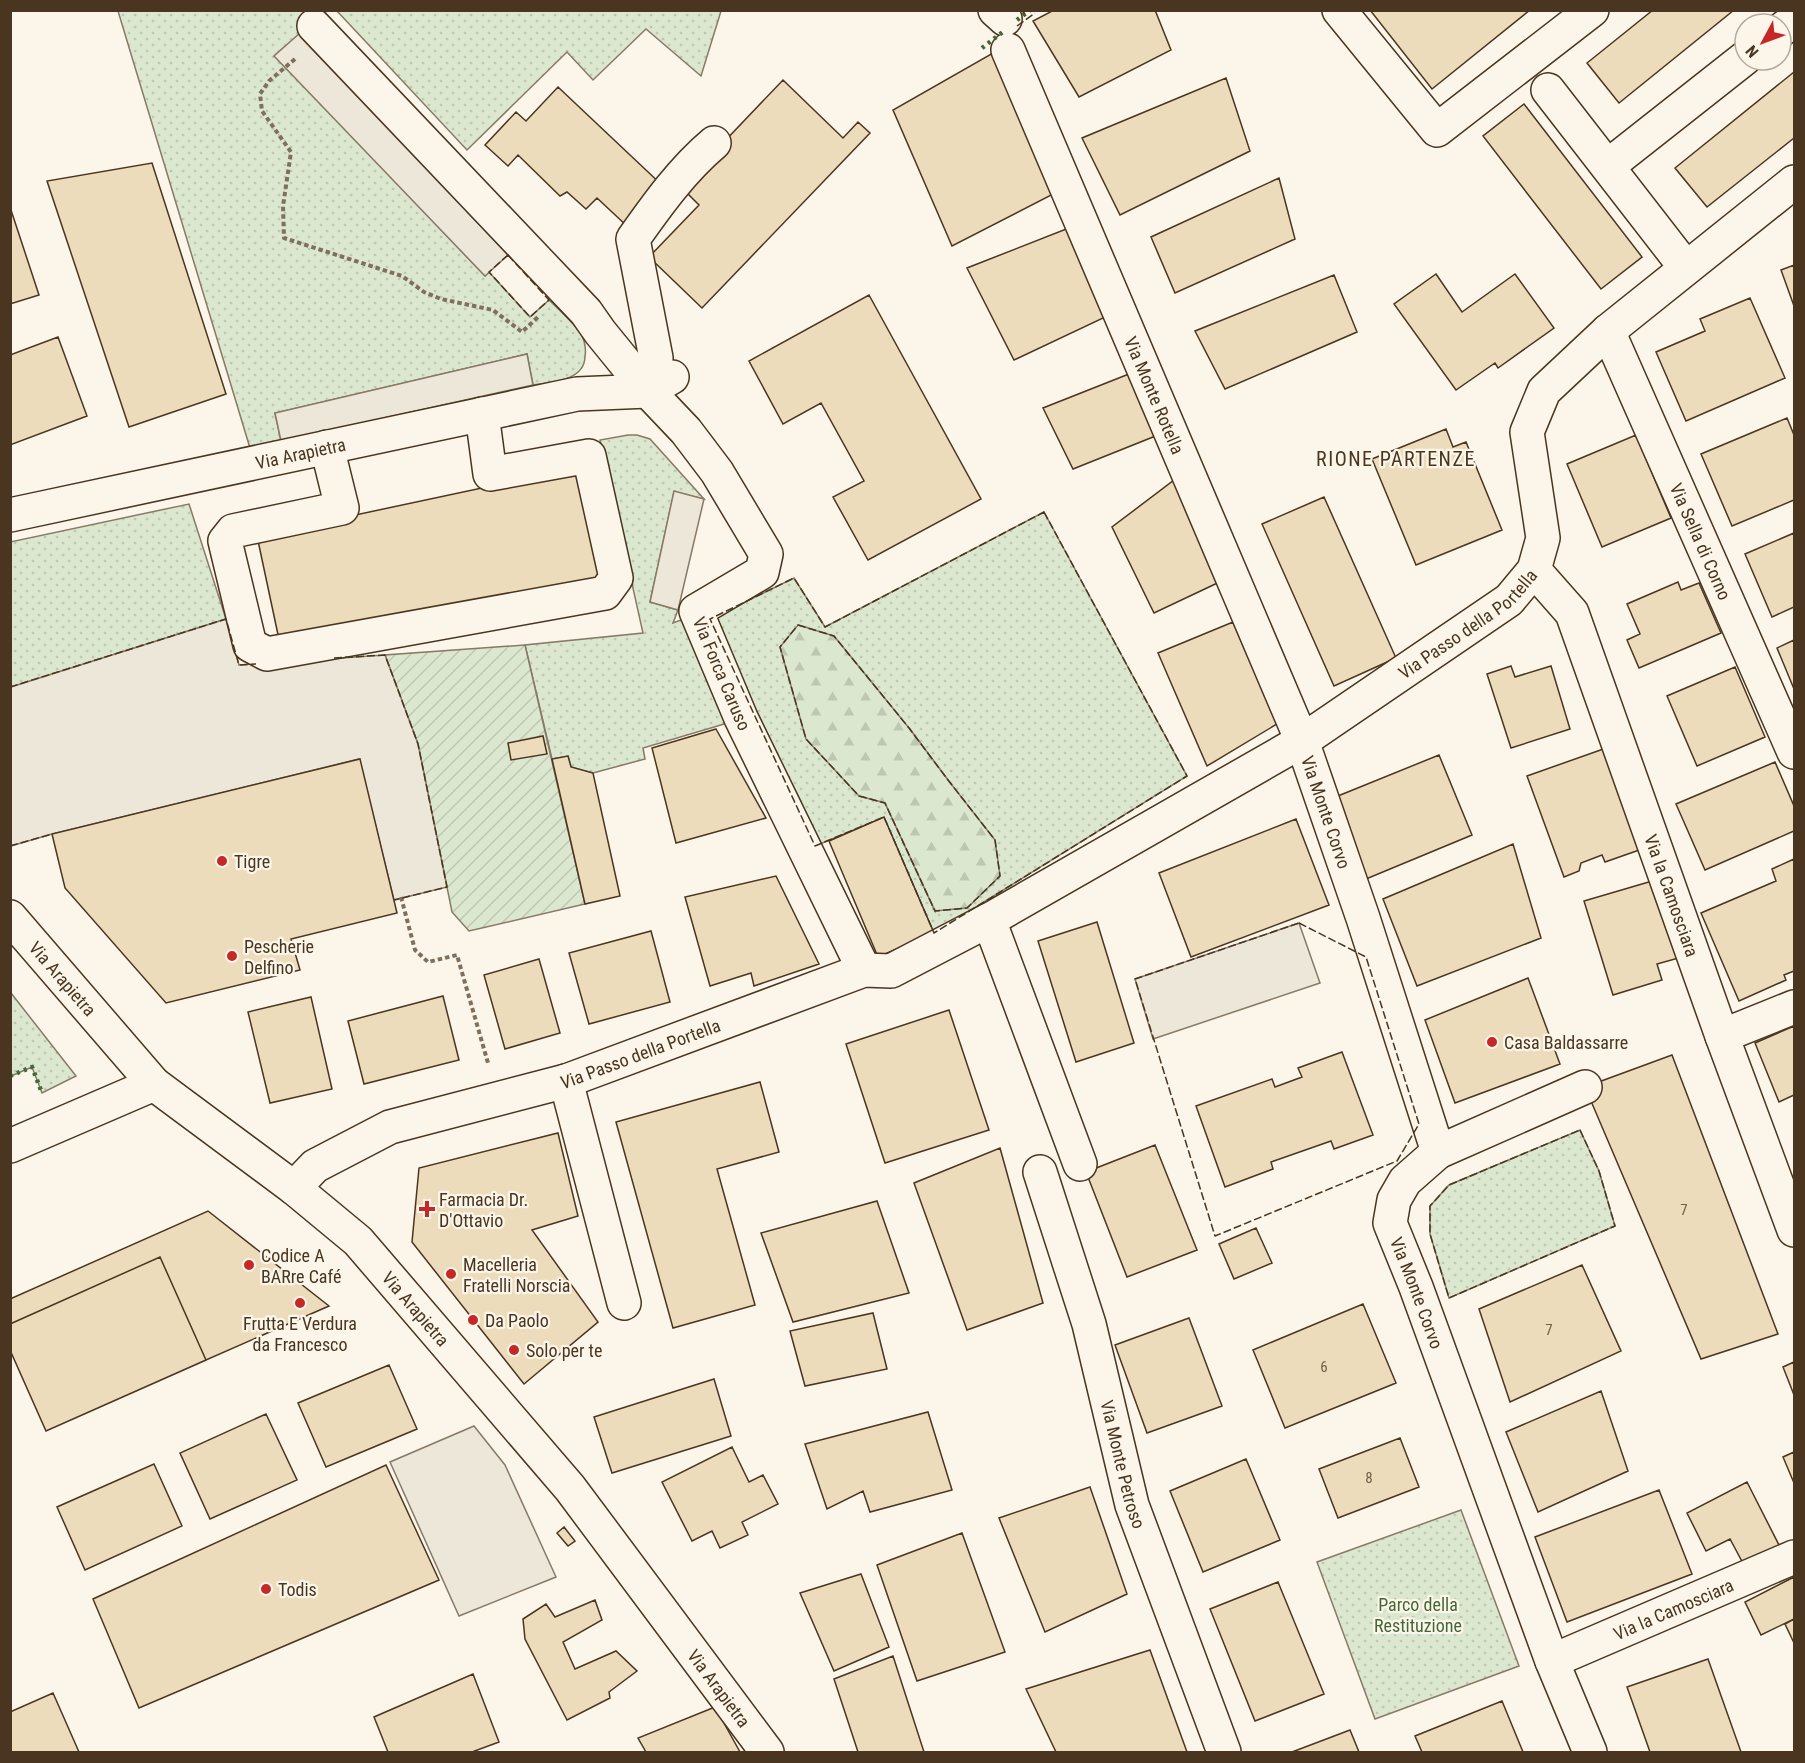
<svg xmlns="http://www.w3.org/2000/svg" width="1805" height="1763" viewBox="0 0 1805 1763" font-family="'Roboto Condensed',sans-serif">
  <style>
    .grass { fill: url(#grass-dots); stroke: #887966; stroke-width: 1.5; fill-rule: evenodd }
    .forest { fill: url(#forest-firs); stroke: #887966; stroke-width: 1.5 }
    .garden { fill: url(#garden-furrows); stroke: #887966; stroke-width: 1.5 }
    .parking { fill: #ede7d9; stroke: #887966; stroke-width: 1.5 }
    .building { fill: #ecdcbc; stroke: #4a3520; stroke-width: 1.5 }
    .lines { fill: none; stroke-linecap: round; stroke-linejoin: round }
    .minor-casing { stroke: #4a3520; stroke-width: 36 }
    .path { stroke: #7f6f5c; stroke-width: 4; stroke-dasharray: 4.5 3; stroke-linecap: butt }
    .minor { stroke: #fbf6e9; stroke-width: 33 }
    .hedge { stroke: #436837; stroke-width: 4.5; stroke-dasharray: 3 4.5; stroke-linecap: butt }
    .fence { stroke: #4a3520; stroke-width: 1.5; stroke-dasharray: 8 3; stroke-linecap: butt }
    .poi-dot { fill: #c62828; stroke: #fbf6e9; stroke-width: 2 }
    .labels { text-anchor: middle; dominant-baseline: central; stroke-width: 4.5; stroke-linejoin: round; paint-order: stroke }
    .number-label { font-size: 15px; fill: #725f47 }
    .street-label { font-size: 18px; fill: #4a3520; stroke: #fbf6e9 }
    .poi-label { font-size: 18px; fill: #4a3520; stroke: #fbf6e9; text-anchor: start }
    .park-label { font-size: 18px; fill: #436837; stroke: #fbf6e9 }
    .neighbourhood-label { font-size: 20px; letter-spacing: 1.5px; fill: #4a3520; stroke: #fbf6e9 }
  </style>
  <defs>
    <pattern id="grass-dots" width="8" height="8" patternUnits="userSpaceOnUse" patternTransform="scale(1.5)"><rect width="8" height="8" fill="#dce7d0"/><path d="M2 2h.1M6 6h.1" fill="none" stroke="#bec7b2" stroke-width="1.8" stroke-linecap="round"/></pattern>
    <pattern id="forest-firs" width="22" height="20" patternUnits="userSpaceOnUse" patternTransform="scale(1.5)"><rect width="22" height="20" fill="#dce7d0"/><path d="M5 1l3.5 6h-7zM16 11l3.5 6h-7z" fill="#bec7b2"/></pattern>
    <pattern id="garden-furrows" width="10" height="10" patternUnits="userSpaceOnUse" patternTransform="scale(1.5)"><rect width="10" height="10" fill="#dce7d0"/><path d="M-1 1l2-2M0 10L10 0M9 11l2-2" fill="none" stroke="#bec7b2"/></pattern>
  </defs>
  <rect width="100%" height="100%" fill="#fbf6e9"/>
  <path class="grass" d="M118,11H327L275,55L485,276L489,272L530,317L549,300C558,309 575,324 581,334C585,341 586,350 585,357C584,381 552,382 533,385L527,354L275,413L281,441L250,448Z
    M337,11H721L701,76L646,29L593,80L567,52L467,150Z
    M628,435H637L650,439L704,499L674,492L650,602L678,610L673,623L689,617L731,722L643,748L645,759L593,773L571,767L568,756L552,759L525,645L643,633L600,440Z
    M189,504L226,619L11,687L10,542Z
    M1044,512L1187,776L934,933L884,818L815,846L710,619L794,578L825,627ZM909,728L948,780L935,911L885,803Z
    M11,993L76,1076L42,1093L32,1067L11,1076Z
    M1580,1130L1599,1171L1615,1226L1449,1298L1430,1234V1206L1449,1185Z
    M1461,1510L1519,1666L1375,1719L1317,1562Z"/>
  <path class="forest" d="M798,625L834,636L909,728L948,780L995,840L1000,876L967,908L935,911L885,803L859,796L806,739L780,647Z"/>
  <path class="garden" d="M525,645L585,904L469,931L452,912L418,744L385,655Z"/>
  <path class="parking" d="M300,33L508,255L485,276L274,56Z
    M527,354L533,385L281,441L275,413Z
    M674,491L704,499L678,610L650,602Z
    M226,619L239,665L385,655L418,744L447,887L394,900L359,759L52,834L11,846V687Z
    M1299,923L1320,983L1153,1039L1135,979Z
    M474,1426L505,1465L556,1577L459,1616L390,1462Z"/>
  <path class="building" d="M1054,10H1155L1171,50L1079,97L1033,21Z
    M1370,10H1530L1432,89Z
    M1653,10H1734L1619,103L1587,63Z
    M1000,49L1063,189L952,246L893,110Z
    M1794,72V138L1707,207L1675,168Z
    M1226,78L1250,151L1120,215L1082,138Z
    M783,80L843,138L858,122L870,133L702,308L649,257L699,205L681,187Z
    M558,87L665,188L628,227L597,198L586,209L567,192L560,196L518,155L508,166L485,145L516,112L526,121Z
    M1524,104L1642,257L1601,289L1483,136Z
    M152,163L226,394L129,427L47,181Z
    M1279,178L1295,239L1175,293L1151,237Z
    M10,207L39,295L10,304Z
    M1079,224L1118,311L1014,360L967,268Z
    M1794,265V306L1781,270Z
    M1436,274L1462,312L1515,274L1554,328L1498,368L1495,363L1456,390L1394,304Z
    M1334,275L1357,332L1225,389L1195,331Z
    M869,295L981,499L868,560L833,497L864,481L821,403L783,424L749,361Z
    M1750,298L1785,378L1686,421L1656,352L1705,331L1700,319Z
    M58,337L87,416L10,445V355Z
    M1139,370L1163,433L1073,469L1043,408Z
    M1787,418L1794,435V500L1732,526L1701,454Z
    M1446,429L1453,447L1466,442L1502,530L1416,565L1372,459Z
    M1636,435L1671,518L1602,547L1567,464Z
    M580,467L604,576L280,644L257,536Z
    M1186,471L1228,578L1154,613L1112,527Z
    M1324,497L1396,658L1334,686L1262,524Z
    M1794,533V607L1772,617L1745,554Z
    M1678,582L1681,590L1699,583L1721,633L1639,668L1627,640L1640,634L1627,604Z
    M1233,622L1277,724L1207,766L1158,653Z
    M1794,640V689L1777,648Z
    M1511,666L1515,677L1551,666L1570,729L1511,748L1487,674Z
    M1735,667L1765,737L1697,766L1667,696Z
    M716,729L766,818L676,843L652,748Z
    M543,736L547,754L511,760L508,743Z
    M1609,747L1645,848L1605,862L1602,855L1581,863L1579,871L1564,877L1527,776Z
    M1439,755L1472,835L1366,879L1333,798Z
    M568,756L571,767L593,773L620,896L585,904L552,759Z
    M360,759L397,913L291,939L300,970L166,1003L65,888L52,834Z
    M1775,762L1794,806V831L1705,870L1676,804Z
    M884,817L934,933L878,957L829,841Z
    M1296,819L1329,905L1191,957L1159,873Z
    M1513,844L1541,938L1417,986L1383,899Z
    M1794,859V971L1784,975L1786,980L1739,1001L1701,913L1776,881L1772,869Z
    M776,876L819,964L754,986L751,973L710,986L685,897Z
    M1659,879L1682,957L1657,964L1662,980L1613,995L1584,901Z
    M1097,922L1134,1043L1076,1062L1038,941Z
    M651,931L670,1002L589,1024L569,953Z
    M539,959L560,1033L505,1049L484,975Z
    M1528,978L1560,1064L1455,1103L1425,1020Z
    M443,996L459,1060L364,1084L348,1021Z
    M311,997L332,1089L270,1103L248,1012Z
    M949,1010L989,1130L885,1163L846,1044Z
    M1794,1026V1095L1779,1102L1755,1043Z
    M1342,1052L1373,1135L1334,1149L1331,1141L1271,1162L1273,1169L1225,1187L1196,1106L1272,1079L1275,1087L1302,1077L1298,1068Z
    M1672,1055L1778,1334L1701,1359L1585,1087Z
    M760,1082L779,1152L717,1169L755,1305L673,1328L616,1122Z
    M558,1133L578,1216L532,1230L598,1322L524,1384L412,1242L419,1168Z
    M1155,1145L1197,1250L1127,1277L1086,1172Z
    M1000,1148L1043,1303L967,1330L914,1183Z
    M877,1201L909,1293L793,1322L761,1233Z
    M208,1211L329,1306L206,1360L160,1257L10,1324V1299Z
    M1256,1228L1272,1263L1234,1279L1219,1244Z
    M160,1257L206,1360L46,1431L10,1350V1324Z
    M1582,1265L1621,1351L1510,1402L1479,1309Z
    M1363,1304L1396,1383L1285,1428L1253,1350Z
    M873,1313L887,1369L805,1386L790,1331Z
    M1189,1318L1222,1406L1147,1433L1115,1345Z
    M1794,1362V1395L1783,1367Z
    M389,1365L417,1429L326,1467L298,1403Z
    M714,1379L731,1436L612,1473L594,1417Z
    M1601,1391L1628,1471L1538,1512L1506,1432Z
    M928,1412L952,1490L870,1512L863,1491L827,1509L805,1444Z
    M266,1414L297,1480L210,1519L180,1453Z
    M1400,1438L1419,1487L1338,1518L1319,1469Z
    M732,1447L749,1482L763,1475L778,1504L742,1522L748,1535L720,1548L712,1531L692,1541L662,1482Z
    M1794,1452V1483L1783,1457Z
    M1246,1459L1280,1540L1203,1572L1170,1491Z
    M154,1464L182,1526L85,1570L57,1507Z
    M386,1465L439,1580L139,1708L93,1599Z
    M1747,1482L1781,1549L1745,1567L1730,1539L1706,1551L1687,1513Z
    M1090,1487L1127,1594L1045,1632L999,1518Z
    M1659,1490L1692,1574L1567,1622L1535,1537Z
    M564,1527L575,1541L568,1546L557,1533Z
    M962,1533L1005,1652L917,1681L877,1565Z
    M861,1574L889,1647L834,1671L800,1593Z
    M1794,1577V1619L1761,1635L1745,1602Z
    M1278,1582L1324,1694L1255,1721L1210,1609Z
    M595,1600L602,1620L563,1642L575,1669L616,1651L637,1671L609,1692L610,1698L567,1720L525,1639L523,1619L546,1604L555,1617Z
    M1794,1619V1643L1785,1624Z
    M1150,1650L1187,1752H1056L1026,1689Z
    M893,1656L924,1752H858L834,1679Z
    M1708,1659L1741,1752H1650L1627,1687Z
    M473,1674L499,1742L472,1752H388L374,1717Z
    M53,1693L79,1752H10V1712Z
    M1502,1701L1523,1752H1422L1415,1736Z
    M715,1707L740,1752H646L638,1738Z
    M1350,1730L1359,1752H1292Z"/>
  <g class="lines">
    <g class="minor-casing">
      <g id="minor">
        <path d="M995,10L1005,19"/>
        <path d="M1339,10L1437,130L1592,10"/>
        <path id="s1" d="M314,26L586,312L600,332L648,391L686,431L717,472L766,554L762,572L696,611L741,718L864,970"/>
        <path d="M1781,30L1794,20"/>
        <path id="s2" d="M1008,50L1302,741L1363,918L1438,1152L1405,1181L1394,1200L1390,1223L1416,1287L1552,1661L1590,1752"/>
        <path d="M1548,90L1686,268"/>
        <path d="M1608,166L1745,58"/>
        <path id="s3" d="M1608,331L1794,752"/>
        <path d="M648,391L656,358L633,239C657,205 682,170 714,143"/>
        <path d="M327,447L342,508L233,531L225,541L250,645L267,654L605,593L616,578L589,456L490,474L482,414"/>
        <path id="s4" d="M10,515L577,394L648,391L672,377"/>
        <path id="s5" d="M1534,570L1572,613L1722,1036L1794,1230"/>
        <path id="s6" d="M10,917L154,1084L294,1188L358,1241L570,1488L767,1752"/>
        <path d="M989,920L1080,1164"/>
        <path d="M1722,1036L1794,1007"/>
        <path d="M566,1081L624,1303"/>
        <path d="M10,1146L154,1084"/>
        <path d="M1438,1152L1585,1087"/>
        <path id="s7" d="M1040,1172L1089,1324L1132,1505L1224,1752"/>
        <path id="s8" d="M294,1188L315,1166L390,1127L566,1081L864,970L891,971L989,920L1302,741L1509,600L1534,570L1543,538L1527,432L1544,391L1608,331L1794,182"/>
        <path id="s9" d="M1552,1661L1794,1557"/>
      </g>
    </g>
    <path class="path" d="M295,59L269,81L260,94L262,111L291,152L283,206L284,238L402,276L424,292L441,299L493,310L522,332L539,316
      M401,897L415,950L428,962L457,955L488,1063"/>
    <use href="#minor" class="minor"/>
    <path class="hedge" d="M1017,20L1030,10
      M982,48L1004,31
      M10,1076L32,1067L42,1093"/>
    <path class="fence" d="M1021,10L1025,14
      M1017,26L1035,13
      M508,255L549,300L530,317L489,272Z
      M1044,512L1187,776L934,933L884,817L815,846L710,619L794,578L825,627Z
      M798,625L834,636L909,728L948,780L995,840L1000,876L967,908L935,911L885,803L859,796L806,739L780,647Z
      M334,658L385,655L418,744L447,887L394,900
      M10,687L226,619L239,665L256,664
      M10,846L52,834
      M1299,923L1366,957L1419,1124L1397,1161L1215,1236L1135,979Z
      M1580,1130L1599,1171L1615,1226L1449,1298L1430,1234V1206L1449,1185Z"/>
  </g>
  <g class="poi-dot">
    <circle cx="222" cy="861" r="6"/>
    <circle cx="232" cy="956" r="6"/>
    <circle cx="1492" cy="1042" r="6"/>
    <path d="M424 1200h6v6h6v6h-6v6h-6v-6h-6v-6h6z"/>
    <circle cx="249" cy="1265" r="6"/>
    <circle cx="451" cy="1274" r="6"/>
    <circle cx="300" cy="1303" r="6"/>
    <circle cx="473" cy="1320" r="6"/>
    <circle cx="514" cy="1350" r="6"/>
    <circle cx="266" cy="1589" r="6"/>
  </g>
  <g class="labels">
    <g class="number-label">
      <text x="1684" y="1210">7</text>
      <text x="1549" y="1330">7</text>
      <text x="1324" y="1367">6</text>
      <text x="1369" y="1478">8</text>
    </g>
    <g class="street-label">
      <text stroke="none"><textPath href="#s2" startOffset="375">Via Monte Rotella</textPath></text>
      <text stroke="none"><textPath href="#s4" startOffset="297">Via Arapietra</textPath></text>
      <text stroke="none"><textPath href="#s3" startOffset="230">Via Sella di Corno</textPath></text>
      <text stroke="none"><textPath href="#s8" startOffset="1316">Via Passo della Portella</textPath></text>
      <text stroke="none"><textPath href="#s1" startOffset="860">Via Forca Caruso</textPath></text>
      <text stroke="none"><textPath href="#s2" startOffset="826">Via Monte Corvo</textPath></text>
      <text stroke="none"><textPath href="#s5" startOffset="357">Via la Camosciara</textPath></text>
      <text stroke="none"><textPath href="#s6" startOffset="81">Via Arapietra</textPath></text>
      <text stroke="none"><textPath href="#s8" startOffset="376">Via Passo della Portella</textPath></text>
      <text stroke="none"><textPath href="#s2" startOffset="1348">Via Monte Corvo</textPath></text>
      <text stroke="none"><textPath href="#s6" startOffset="567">Via Arapietra</textPath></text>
      <text stroke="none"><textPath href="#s7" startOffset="304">Via Monte Petroso</textPath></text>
      <text stroke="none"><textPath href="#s9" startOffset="132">Via la Camosciara</textPath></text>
      <text stroke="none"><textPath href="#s6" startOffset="1053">Via Arapietra</textPath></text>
    </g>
    <g class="poi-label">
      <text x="234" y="861">Tigre</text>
      <text x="244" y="946">Pescherie<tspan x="244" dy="21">Delfino</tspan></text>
      <text x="1504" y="1042">Casa Baldassarre</text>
      <text x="439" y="1199">Farmacia Dr.<tspan x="439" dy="21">D'Ottavio</tspan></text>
      <text x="261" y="1255">Codice A<tspan x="261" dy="21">BARre Café</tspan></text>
      <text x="463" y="1264">Macelleria<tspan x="463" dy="21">Fratelli Norscia</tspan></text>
      <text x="485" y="1320">Da Paolo</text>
      <text x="300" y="1323" text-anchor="middle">Frutta E Verdura<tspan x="300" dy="21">da Francesco</tspan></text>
      <text x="526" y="1350">Solo per te</text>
      <text x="278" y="1589">Todis</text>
    </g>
    <g class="park-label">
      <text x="1418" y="1604">Parco della<tspan x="1418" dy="21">Restituzione</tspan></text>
    </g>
    <g class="neighbourhood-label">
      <text x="1396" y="459">RIONE PARTENZE</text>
    </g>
  </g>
  <rect width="1805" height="1763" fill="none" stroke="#4a3520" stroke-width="24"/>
  <g transform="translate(1763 42) rotate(229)"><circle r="28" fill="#fbf6e9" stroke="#b4a999" stroke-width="1.5"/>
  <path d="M0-4.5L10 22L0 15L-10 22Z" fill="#c62828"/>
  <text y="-9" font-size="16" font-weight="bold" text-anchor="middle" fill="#4a3520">N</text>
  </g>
</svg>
